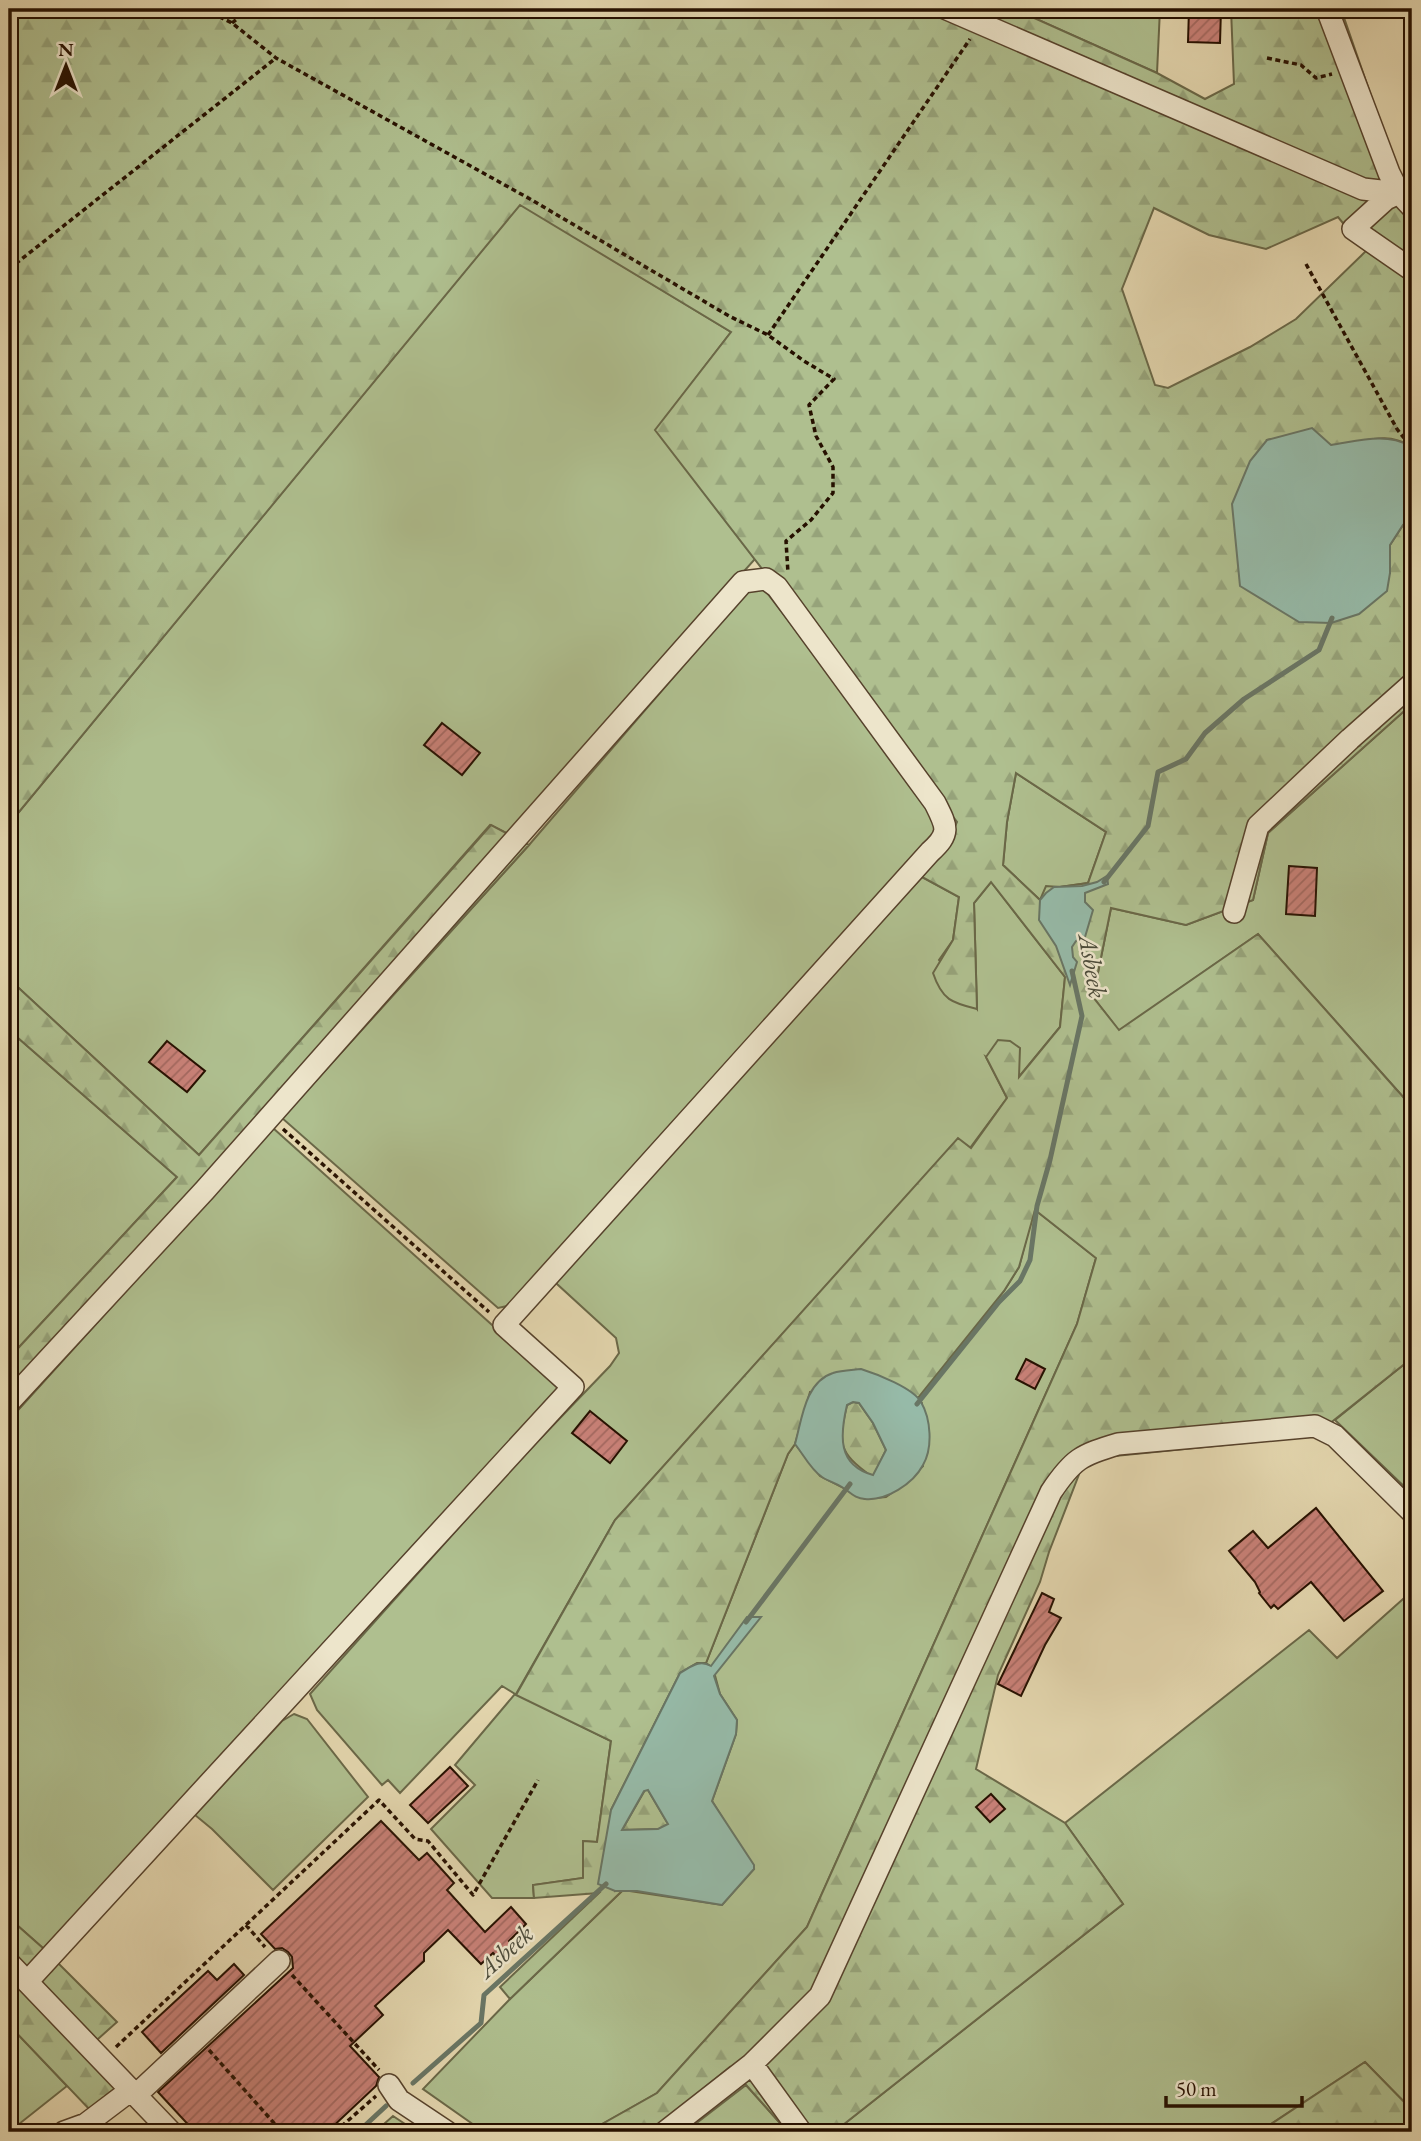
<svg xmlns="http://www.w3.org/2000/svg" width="1421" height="2141" viewBox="0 0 1421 2141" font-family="'EB Garamond',serif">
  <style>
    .grass { fill: #afbf8f; stroke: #6a6848; stroke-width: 2 }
    .forest { fill: url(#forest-firs); stroke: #6a6848; stroke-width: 2; fill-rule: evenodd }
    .water { fill: #96baa8; stroke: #697665; stroke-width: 2; fill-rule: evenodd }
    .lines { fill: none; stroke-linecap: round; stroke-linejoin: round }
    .stream { stroke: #697665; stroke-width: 5 }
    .building { fill: url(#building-hatch); stroke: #261000; stroke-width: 2 }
    .minor-casing { stroke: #56422c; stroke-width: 24 }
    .path { stroke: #261000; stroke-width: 3.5; stroke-dasharray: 5 3.5; stroke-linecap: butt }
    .minor { stroke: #ede5cb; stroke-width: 21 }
    .labels { text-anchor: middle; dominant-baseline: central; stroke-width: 5; stroke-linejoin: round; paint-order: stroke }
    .water-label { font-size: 26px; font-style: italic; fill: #4d4c3b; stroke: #ede5cb }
  </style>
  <defs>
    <pattern id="forest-firs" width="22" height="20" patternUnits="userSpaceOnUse" patternTransform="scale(1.75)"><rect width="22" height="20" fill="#afbf8f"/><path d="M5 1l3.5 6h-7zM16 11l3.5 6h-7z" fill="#96a37a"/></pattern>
    <pattern id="building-hatch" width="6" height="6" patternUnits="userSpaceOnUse" patternTransform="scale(1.75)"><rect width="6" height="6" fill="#c98178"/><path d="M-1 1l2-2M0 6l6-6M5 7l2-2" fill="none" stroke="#a36860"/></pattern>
  </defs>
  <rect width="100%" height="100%" fill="#e4d7af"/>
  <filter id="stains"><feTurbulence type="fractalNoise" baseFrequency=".00286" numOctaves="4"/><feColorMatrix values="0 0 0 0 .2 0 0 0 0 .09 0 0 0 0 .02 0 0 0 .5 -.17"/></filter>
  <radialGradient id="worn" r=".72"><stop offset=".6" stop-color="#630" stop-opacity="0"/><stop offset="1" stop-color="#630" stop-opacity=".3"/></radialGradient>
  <path class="grass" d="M1014,9H1160L1157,73Z
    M520,204L731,332L656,430L755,559L508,834L490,825L199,1155L9,979V824Z
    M764,589L928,802L937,837L507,1306L498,1308L282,1118L529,845L733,608L750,590Z
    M1412,704V1107L1258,934L1119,1031L1093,997L1111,908L1186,925L1253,900L1268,833Z
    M1016,773L1106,832L1088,883L1060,887L1040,900L1003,865L1007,822Z
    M922,877L959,897L953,940L939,960L977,1009L974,903L991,882L1065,977L1060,1027L1018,1078L986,1057L1007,1098L970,1148L958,1139L615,1520L516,1694L611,1741L597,1842L583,1841V1878L533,1885L534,1898H492L431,1829L475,1785L455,1765L515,1694L502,1686L400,1793L388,1780L382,1785L317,1710L310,1694L513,1467L610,1366L619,1353L616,1338L557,1284L558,1271Z
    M9,1030L177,1177L9,1358Z
    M273,1128L560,1386L44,1949L9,1918V1420Z
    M1034,1209L1096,1258L1077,1324L807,1927L657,2093L588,2132H484L423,2089L510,1999L623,1890L722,1905L754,1869L712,1801L736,1734L737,1720L720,1694L713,1668L706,1663L788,1454L795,1444L820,1476L865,1499L886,1497L908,1481L923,1466L922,1403L918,1398L1004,1291L1019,1267Z
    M1412,1358V1494L1335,1420Z
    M1412,1591V2110L1365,2062L1259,2132H834L1123,1904L1065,1823L1309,1630L1337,1658Z
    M294,1714L307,1719L368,1797L273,1890L212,1829L195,1815L282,1721Z
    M9,2025L67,2086L9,2132Z
    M746,2085L788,2132H685Z
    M393,2116L417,2132H375Z"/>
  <path class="forest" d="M9,9H1014L1157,73L1205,99L1234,84L1231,9H1341L1404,191L1412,196V439L1411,446C1382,429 1361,445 1331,445C1307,445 1295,434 1267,440L1331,623L1390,573V545L1403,525L1412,527V704L1268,833L1253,900L1186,925L1111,908L1093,997L1119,1030L1258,934L1412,1107V1358L1314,1436L1085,1459L1049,1552L1040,1582L998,1675L976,1769L1065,1823L1123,1904L834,2132H788L730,2067L650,2132H588L657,2093L807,1927L1077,1324L1096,1258L1035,1210L1019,1267L1004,1291L918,1398L901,1388L810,1392L795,1444L788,1454L706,1663H697L680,1673L611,1810L615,1891L623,1890L510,1999L500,1987L599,1893L534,1898L533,1885L583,1878V1841L597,1842L611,1741L516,1695L615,1520L958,1138L971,1148L1007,1098L986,1057L998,1040L1010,1041L1020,1048L1019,1077L1060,1027L1065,977L991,882L974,903L977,1009C952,1003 942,1000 933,973L953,940L959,897L922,877L947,845L957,822L655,430L731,332L520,205L9,824ZM1154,208L1209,235L1266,249L1338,217L1366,251L1296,319L1250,347L1168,388L1155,385L1122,289ZM1016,773L1106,832L1088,883L1060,887L1046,886L1040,900L1003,865L1007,822Z
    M491,825L529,845L9,1420V1358L177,1177L9,1030V979L199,1155Z
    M853,1402L859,1403L873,1423L886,1450L874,1475L871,1476C838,1452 838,1444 847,1405Z
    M645,1790H648L668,1824L659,1829L622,1830Z
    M9,1918L44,1949L117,2022L89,2047L119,2085L89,2109L9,2025Z
    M1365,2062L1412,2110V2132H1259Z"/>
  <path class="water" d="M1312,428L1331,445C1358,441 1386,432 1410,446L1412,439V527L1403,525L1390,545V573L1387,591L1359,614L1331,623L1299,622L1240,586L1232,504L1250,461L1267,440Z
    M1107,876L1108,884L1085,893V902L1093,910L1085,937L1076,941L1072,947L1073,957L1077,962L1070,985L1056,946L1039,920L1040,900L1046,893L1054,887L1082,886L1097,882Z
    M861,1369C877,1374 913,1388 921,1402C931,1419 933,1448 923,1465C913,1484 886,1501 865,1499C855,1499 850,1492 842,1487C835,1483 828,1481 822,1477C811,1470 803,1454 795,1444C802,1419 805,1382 833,1373C841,1370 852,1370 861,1369ZM853,1402L859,1403L873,1423L886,1450L873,1475C837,1465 840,1435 847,1405Z
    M747,1617H761L714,1676L720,1694L737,1720L736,1734L712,1801L754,1865V1869L722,1905L637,1891H615L598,1884L611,1810L680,1673C691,1667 699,1659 711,1666ZM648,1790L668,1824L658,1829L622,1830L644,1791Z"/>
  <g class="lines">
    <path class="stream" d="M1104,882L1148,826L1158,772L1186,759L1205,733L1244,699L1319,650L1332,618
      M917,1404L999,1302L1020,1281L1030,1260L1037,1206L1050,1160L1082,1016L1072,971
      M746,1622L850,1484
      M413,2083L481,2023L484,1995L606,1884
      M358,2132L386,2106"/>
  </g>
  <path class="building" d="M1189,9H1221L1220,43L1188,42Z
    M442,723L480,753L462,775L424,745Z
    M1289,866L1317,868L1315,916L1286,914Z
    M167,1041L205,1071L187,1092L149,1062Z
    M1026,1359L1045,1369L1035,1389L1016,1379Z
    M590,1411L627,1441L610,1463L572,1433Z
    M1316,1508L1383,1591L1344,1621L1311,1582L1278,1609L1274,1605L1271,1608L1259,1593L1260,1592L1255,1582L1229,1551L1253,1531L1268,1548Z
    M1042,1593L1054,1599L1049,1612L1061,1618L1045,1645L1021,1696L998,1684Z
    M450,1767L468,1786L428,1823L410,1805Z
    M991,1794L1005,1809L990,1822L976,1807Z
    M381,1821L419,1860L427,1853L454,1883L447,1890L485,1932L511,1907L526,1924L509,1941L516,1948L501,1962L493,1953L481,1964L448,1930L424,1953V1961L375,2006L383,2015L350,2046L379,2077L376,2086L327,2132H195L158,2092L293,1968L292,1957L288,1952L282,1948L275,1949L261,1934Z
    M234,1964L244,1975L161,2053L142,2032L208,1971L217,1980Z"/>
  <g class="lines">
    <g class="minor-casing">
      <path id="minor" d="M947,9L1363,189L1399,193
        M1327,9L1389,173L1399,193L1412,207
        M1399,193L1386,199L1353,229L1412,270
        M1234,912L1258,826L1350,739L1412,684
        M9,1402L205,1190L743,582L766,579L777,587L935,803C947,827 951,833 930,852L504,1325L573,1387L27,1982
        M9,1963L171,2132
        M752,2064L801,2132
        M389,2085L399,2100L447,2132
        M136,2095L279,1961
        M64,2132L86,2124L131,2090
        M665,2132L752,2064L820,1996L1051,1492C1073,1459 1081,1455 1118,1444L1315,1426L1335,1436L1412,1512"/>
    </g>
    <path class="path" d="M204,9L232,23L276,58L530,199L729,316L768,335L804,361L834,379L809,405L816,436L833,467V493L811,520L786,541L788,573
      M232,23L249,9
      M1267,58L1301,65L1316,78L1332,74
      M1306,264L1397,429L1404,438
      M9,269L276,58
      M768,335L970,39
      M283,1129L489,1312
      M246,1925L265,1947
      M292,1975L379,2070
      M116,2047L379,1800L415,1839L428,1841L473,1895L538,1780
      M209,2050L282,2132
      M335,2132L376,2096"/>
    <use href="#minor" class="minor"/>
  </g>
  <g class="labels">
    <g class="water-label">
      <text transform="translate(1093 966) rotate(80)">Asbeek</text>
      <text transform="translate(505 1951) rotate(-42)">Asbeek</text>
    </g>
  </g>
  <rect width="1421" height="2141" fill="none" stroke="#e4d7af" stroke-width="35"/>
  <rect x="10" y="10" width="1400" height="2120" fill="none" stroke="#261000" stroke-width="3.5"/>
  <rect x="18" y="18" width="1386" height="2106" fill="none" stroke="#261000" stroke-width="2"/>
  <g transform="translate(66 66)" stroke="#ede5cb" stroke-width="5" paint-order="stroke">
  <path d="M0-5L12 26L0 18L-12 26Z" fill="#261000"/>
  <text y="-10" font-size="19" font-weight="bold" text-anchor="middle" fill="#261000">N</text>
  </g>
  <path d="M1166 2096v10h136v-10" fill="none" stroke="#261000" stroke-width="3.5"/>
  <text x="1176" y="2096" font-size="21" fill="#261000" stroke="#ede5cb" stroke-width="5" paint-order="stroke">50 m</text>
  <rect width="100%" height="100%" filter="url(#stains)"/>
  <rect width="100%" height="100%" fill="url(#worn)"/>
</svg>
